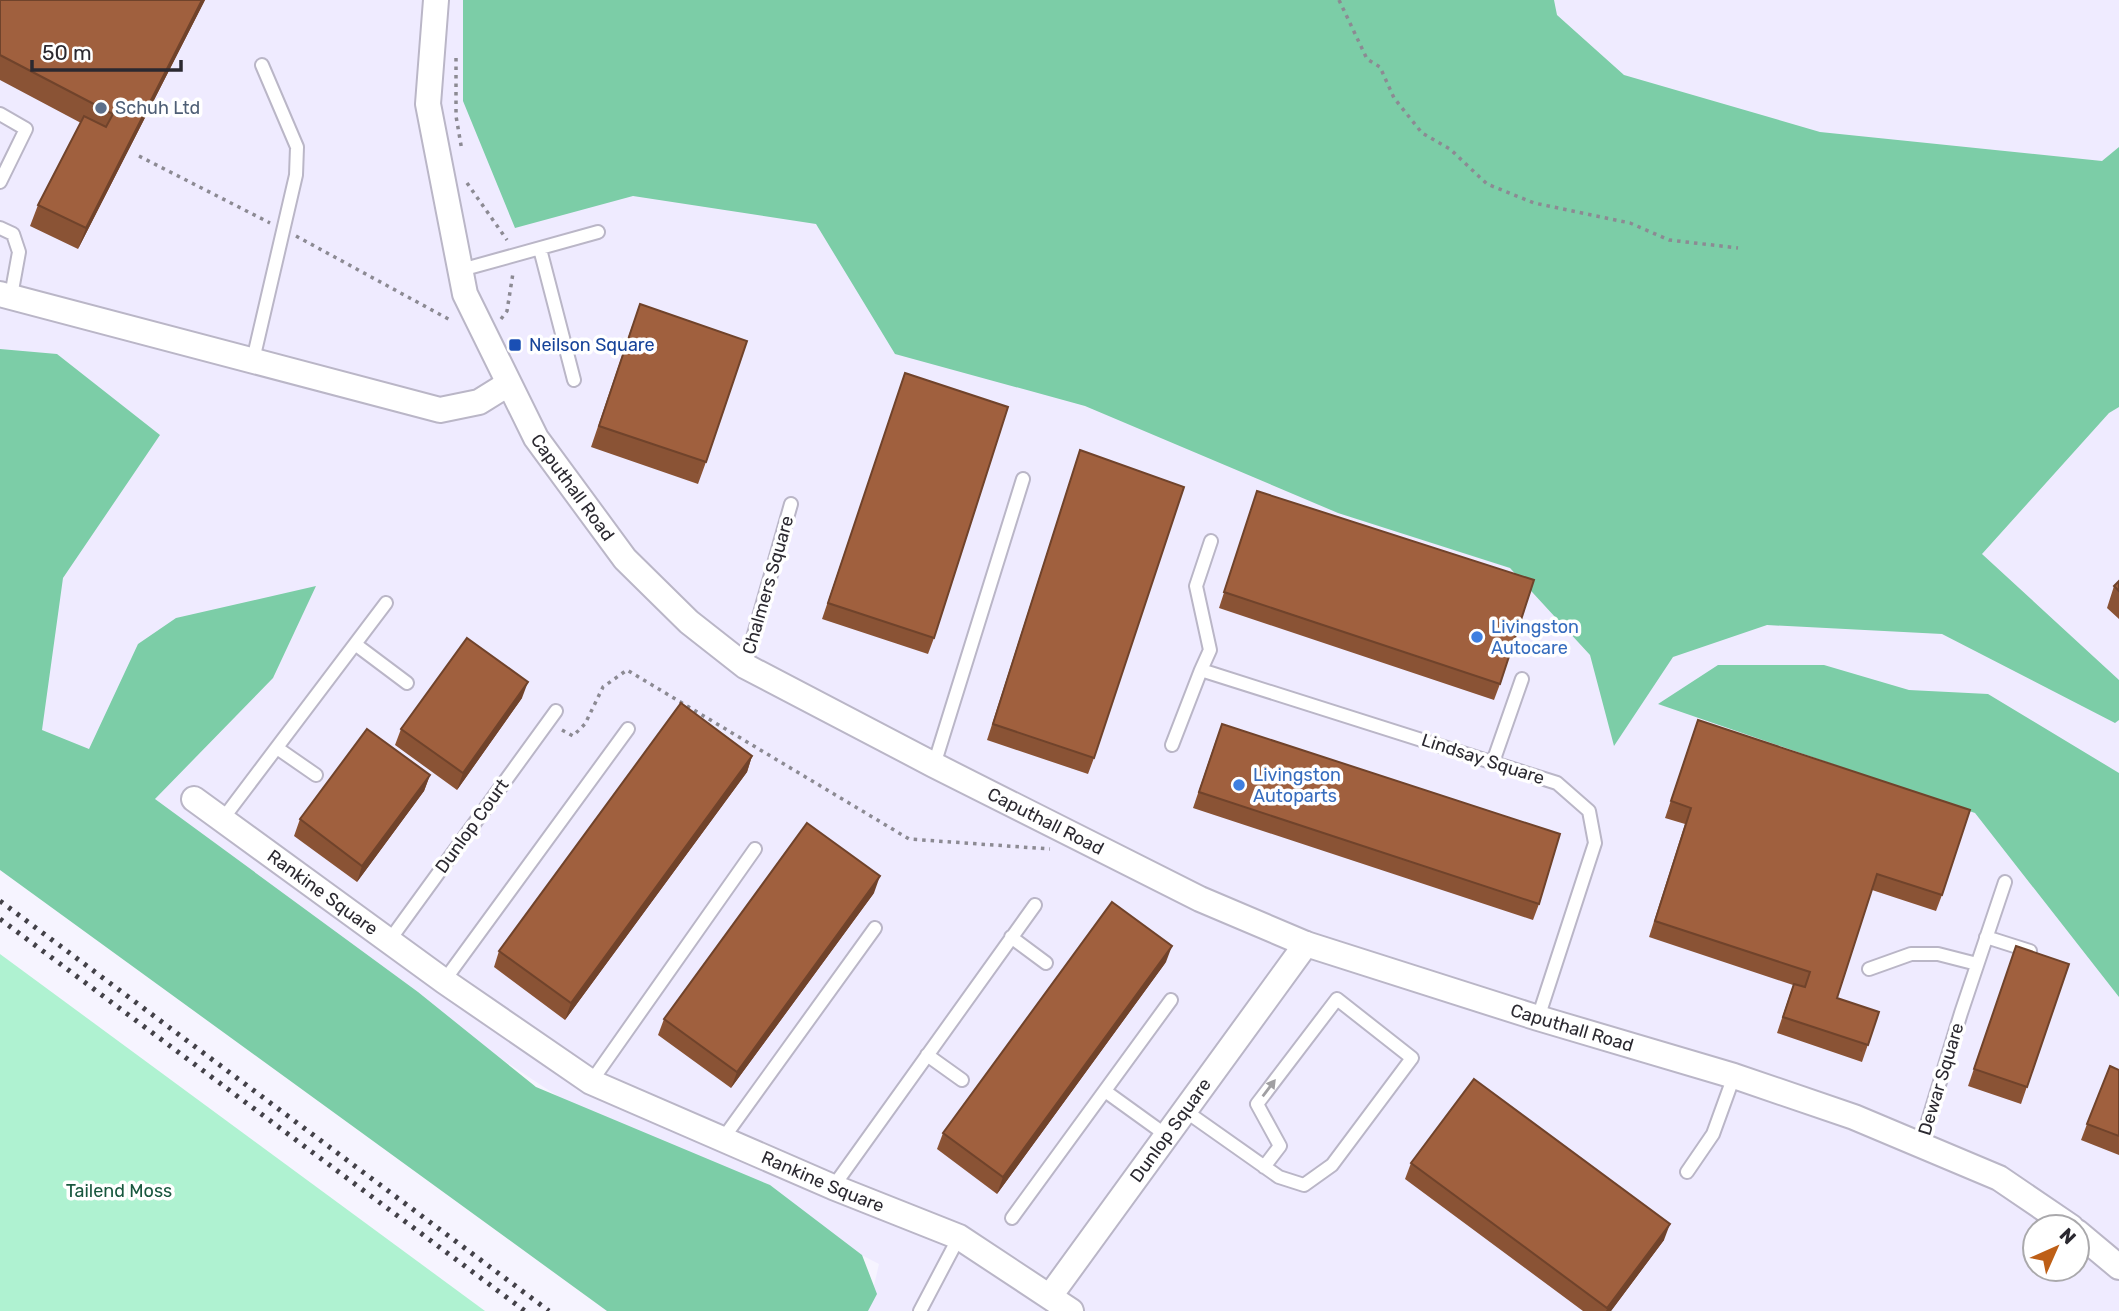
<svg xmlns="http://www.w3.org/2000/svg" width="2119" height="1311" viewBox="0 0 2119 1311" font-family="Rubik,sans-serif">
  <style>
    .built { fill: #efebff; fill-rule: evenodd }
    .green { fill: #aff2d1 }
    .forest { fill: #7ccda7 }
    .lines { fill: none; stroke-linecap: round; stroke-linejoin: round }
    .service-casing { stroke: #bab6c7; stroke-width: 16 }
    .minor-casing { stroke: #bab6c7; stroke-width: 28 }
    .path { stroke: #8c8a93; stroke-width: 3.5; stroke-dasharray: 3.5 5; stroke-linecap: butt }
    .service { stroke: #fff; stroke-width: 12 }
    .minor { stroke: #fff; stroke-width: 24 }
    .rail { stroke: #434148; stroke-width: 5; stroke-dasharray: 3.5 7; stroke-linecap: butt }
    .wall { fill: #8a5335 }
    .shaded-wall { fill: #70432b }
    .building { fill: #a0603e; stroke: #70432b; stroke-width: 2 }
    .oneway { fill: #a09fa2 }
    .service-dot { fill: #5c6f8a; stroke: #fff; stroke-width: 2.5 }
    .transit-dot { fill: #1a4fb4; stroke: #fff; stroke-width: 2.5 }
    .shop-dot { fill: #3f7fe0; stroke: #fff; stroke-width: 2.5 }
    .labels { text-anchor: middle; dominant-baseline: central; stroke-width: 7; stroke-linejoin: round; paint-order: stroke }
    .service-label { font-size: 18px; fill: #4e5e75; stroke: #fff; text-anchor: start }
    .transit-label { font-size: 18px; fill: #164399; stroke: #fff; text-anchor: start }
    .street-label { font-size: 18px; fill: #2b2930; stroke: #fff }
    .shop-label { font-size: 18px; fill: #366cbe; stroke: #fff; text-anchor: start }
    .park-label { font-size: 18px; fill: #18573e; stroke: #fff }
  </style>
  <rect width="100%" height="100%" fill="#f6f4ff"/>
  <path class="built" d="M0,0H2119V1311H868L879,1264L577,1109L113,802L0,720ZM2035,1227H2077V1269H2035Z"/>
  <path class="green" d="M0,954L485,1311H0Z"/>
  <path class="forest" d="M463,0H1554L1557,15L1624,75L1820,132L2102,161L2119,147V407L2109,413L1982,554L2119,680V720L2115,723L1942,634L1767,625L1673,657L1614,746L1590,655L1510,568L1338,513L1085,406L895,354L816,224L633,196L515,228L463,101Z
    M0,349L57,354L160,435L63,578L42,730L89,749L138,644L176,618L316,586L273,678L155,799L418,992L536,1087L770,1185L862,1255L877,1294L868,1311H607L0,870Z
    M1718,665H1824L1909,690L1988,694L2119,773V997L1975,813L1658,704Z"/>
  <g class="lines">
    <g class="service-casing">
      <path id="service" d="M0,114L26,129L0,182
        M0,228L13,234L19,252L11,296
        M540,249L574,380
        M461,270L598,232
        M253,360L296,175L297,147L262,65
        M1211,541L1196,586L1210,650L1201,670L1557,783L1589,811L1595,843L1538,1018
        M355,644L407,683
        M745,666L791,504
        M1172,745L1201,670
        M277,748L316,775
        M1493,762L1522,679
        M934,765L1023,479
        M222,820L386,603
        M1011,937L1046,963
        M1986,937L2030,951
        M389,941L556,711
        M1869,969L1911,954H1938L1977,964
        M444,981L628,729
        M927,1055L962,1080
        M591,1082L755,849
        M1105,1091L1166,1135
        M1184,1110L1279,1177L1304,1185L1332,1165L1412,1058L1337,999L1257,1104L1280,1146L1264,1167
        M722,1140L875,928
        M1921,1144L1961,1013L2005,882
        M1687,1172L1713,1134L1734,1076
        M833,1187L1035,905
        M1012,1218L1171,1000
        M920,1311L959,1237"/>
    </g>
    <g class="minor-casing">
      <g id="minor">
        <path id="s1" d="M436,0L428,104L465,294L536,438L625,559L689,622L745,666L934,765L1200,899L1306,944L1538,1018L1734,1076L1854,1117L1999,1178L2071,1227"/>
        <path d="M0,294L440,410L479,402L508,384"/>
        <path id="s2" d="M194,799L444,981L591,1082L833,1187L959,1237L1071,1311"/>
        <path d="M2077,1232L2119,1267"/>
        <path id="s3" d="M1050,1296L1306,944"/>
      </g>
    </g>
    <path class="path" d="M1339,0L1367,59L1380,67L1394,98L1422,133L1450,149L1487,184L1534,203L1630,223L1669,240L1738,248
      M456,58V116L462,151
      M139,156L270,223
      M467,183L507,240
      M296,236L452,321
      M501,319L507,311L513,273
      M562,730L573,736L585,724L603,687L627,670L909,839L1050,849"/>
    <use href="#service" class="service"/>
    <use href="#minor" class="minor"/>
    <path class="rail" d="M0,901L549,1311
      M0,919L525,1311"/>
  </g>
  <path class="wall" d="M0,0H205L78,249L30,226L38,205L81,123L0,80Z
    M632,326L706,462L698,484L591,447Z
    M900,389L934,638L928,654L822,619Z
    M1080,450L1094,758L1088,774L987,740Z
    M1257,491L1500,684L1494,700L1219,608Z
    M2119,581V619L2107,608L2114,586Z
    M522,698L457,790L395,745L401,729Z
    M1698,720L1942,895L1936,911L1872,890L1837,998L1879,1012L1862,1062L1777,1033L1793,985L1649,937L1685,824L1665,818Z
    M1216,740L1539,904L1533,920L1193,808Z
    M752,756L747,772L565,1020L494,967L499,951Z
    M430,775L424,791L357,882L294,836L300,819Z
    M874,893L731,1088L658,1035L664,1019Z
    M2016,946L2069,964L2021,1104L1968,1086Z
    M1166,962L997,1194L937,1149L943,1133Z
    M2119,1070V1155L2081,1140L2087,1124Z
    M1411,1163L1664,1240L1611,1311H1583L1405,1179Z"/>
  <path class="shaded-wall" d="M202,0H205L78,249L86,228Z
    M528,682L522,698L457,790L463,773Z
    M752,756L747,772L565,1020L571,1003Z
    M430,775L424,791L357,882L362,866Z
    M880,876L874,893L731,1088L737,1072Z
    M1172,946L1166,962L997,1194L1003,1177Z
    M1670,1224L1664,1240L1611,1311H1606Z"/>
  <path class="building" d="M0,0H202L86,228L38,205L84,116L106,127L113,114L0,55Z
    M640,304L747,341L706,462L599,426Z
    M905,373L1008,407L934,638L828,603Z
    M1080,450L1184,487L1094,758L993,724Z
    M1257,491L1534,580L1500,684L1224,592Z
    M2119,581V591L2114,586Z
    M467,638L528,682L463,773L401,729Z
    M681,703L752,756L571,1003L499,951Z
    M1698,720L1970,810L1942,895L1877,874L1837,998L1879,1012L1868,1045L1783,1017L1794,984L1805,987L1810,972L1655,921L1691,808L1671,801Z
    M1222,724L1560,834L1539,904L1199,792Z
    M367,729L430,775L362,866L300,819Z
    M807,823L880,876L737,1072L664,1019Z
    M1112,902L1172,946L1003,1177L943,1133Z
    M2016,946L2069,964L2027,1087L1974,1069Z
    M2110,1066L2119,1070V1136L2087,1124Z
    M1474,1079L1670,1224L1607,1308L1411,1163Z"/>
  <defs><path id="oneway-solid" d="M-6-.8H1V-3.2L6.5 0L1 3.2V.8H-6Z" transform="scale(1.75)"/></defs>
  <use class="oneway" href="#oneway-solid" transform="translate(1269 1088) rotate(-53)"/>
  <circle class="service-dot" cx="101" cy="108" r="7"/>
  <rect class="transit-dot" x="508" y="338" width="14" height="14" rx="3.5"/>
  <g class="shop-dot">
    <circle cx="1477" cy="637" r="7"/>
    <circle cx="1239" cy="785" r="7"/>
  </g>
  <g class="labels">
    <g class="service-label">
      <text x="115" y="108">Schuh Ltd</text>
    </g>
    <g class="transit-label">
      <text x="529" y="345">Neilson Square</text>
    </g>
    <g class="street-label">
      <text stroke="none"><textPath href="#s1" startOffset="520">Caputhall Road</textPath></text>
      <text transform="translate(768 585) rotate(-74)">Chalmers Square</text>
      <text transform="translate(1483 759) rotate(18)">Lindsay Square</text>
      <text stroke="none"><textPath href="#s1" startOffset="1108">Caputhall Road</textPath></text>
      <text transform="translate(472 826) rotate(-54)">Dunlop Court</text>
      <text stroke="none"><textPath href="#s2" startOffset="159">Rankine Square</textPath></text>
      <text stroke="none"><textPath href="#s1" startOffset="1675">Caputhall Road</textPath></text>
      <text transform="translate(1941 1079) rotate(-73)">Dewar Square</text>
      <text stroke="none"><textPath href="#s3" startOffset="205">Dunlop Square</textPath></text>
      <text stroke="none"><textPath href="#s2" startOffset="740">Rankine Square</textPath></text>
    </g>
    <g class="shop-label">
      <text x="1491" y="627">Livingston<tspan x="1491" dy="21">Autocare</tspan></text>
      <text x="1253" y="775">Livingston<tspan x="1253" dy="21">Autoparts</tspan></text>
    </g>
    <g class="park-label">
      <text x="119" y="1191">Tailend Moss</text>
    </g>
  </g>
  <g transform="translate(2056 1248) rotate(45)"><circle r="33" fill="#ffffff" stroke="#aaa9ac" stroke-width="2"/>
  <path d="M0-5L12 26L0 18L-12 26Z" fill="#be5f16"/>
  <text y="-10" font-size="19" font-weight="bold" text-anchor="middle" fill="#2b2930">N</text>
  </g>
  <path d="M32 60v10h149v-10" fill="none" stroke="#2b2930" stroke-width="3.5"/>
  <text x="42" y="60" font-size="21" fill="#2b2930" stroke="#ffffff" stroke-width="5" paint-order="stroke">50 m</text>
</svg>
